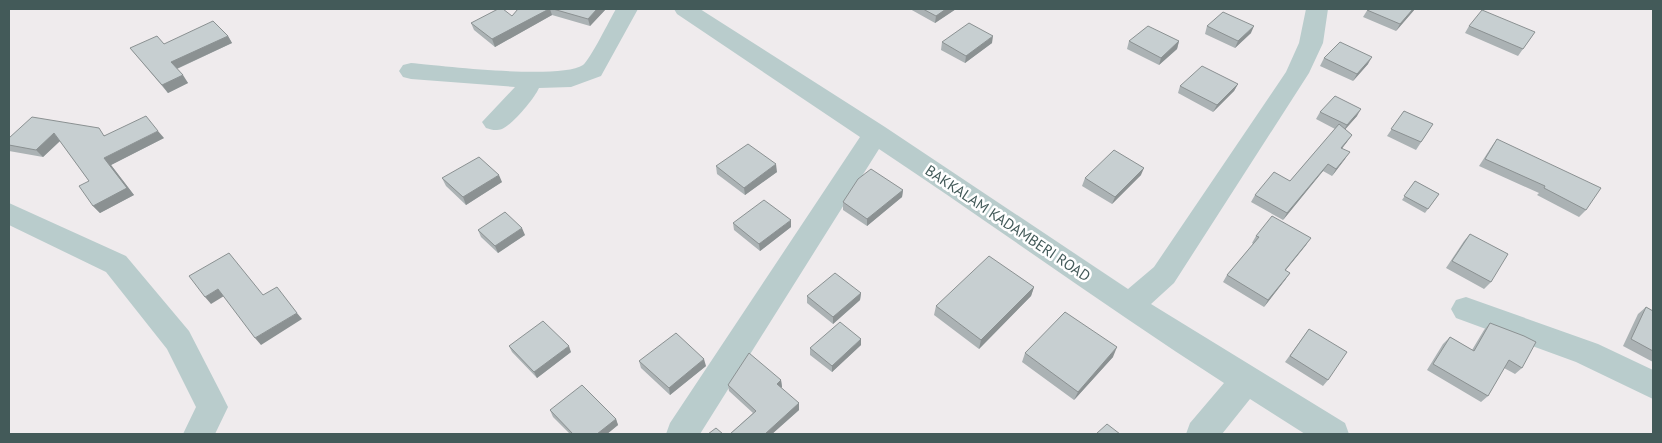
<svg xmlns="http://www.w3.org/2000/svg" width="1662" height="443" viewBox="0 0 1662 443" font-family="'PT Sans',sans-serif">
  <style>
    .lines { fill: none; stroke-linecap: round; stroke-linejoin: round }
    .minor { fill: #b9cccc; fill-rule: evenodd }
    .wall { fill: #abb2b4 }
    .shaded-wall { fill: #8b9192 }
    .building { fill: #c7cfd1; stroke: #8b9192 }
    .labels { text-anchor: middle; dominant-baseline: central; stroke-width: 5; stroke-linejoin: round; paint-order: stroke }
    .street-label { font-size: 15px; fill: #435a59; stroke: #fff }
  </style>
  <rect width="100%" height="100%" fill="#efebed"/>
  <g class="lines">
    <path class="minor" d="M616,9H638L601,76L571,87L539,88C534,99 513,124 502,129C496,131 492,130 486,128L482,122L515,87L411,79L403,77L399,71L403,65L411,63C443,66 560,80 583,65C590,60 610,19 616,9Z
      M674,9H700L885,127L1128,289L1154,267L1286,72L1299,43L1306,9H1328L1323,43L1309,73L1174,283L1151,304L1345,423L1349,434H1305L1250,399L1222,434H1186L1190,423L1224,383C1107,308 995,226 879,149L700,434H666L670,423L860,137L677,14Z
      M9,203L126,256L189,331L223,397L228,407L215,434H183L196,407L167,349L106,272L9,225Z
      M1466,297L1598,344L1653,370V399L1576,362L1456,318L1451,309L1456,300Z"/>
  </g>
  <path class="wall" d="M518,9H606L590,26L552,15L495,47L474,30L471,23L512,16Z
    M910,9H956L935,23Z
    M1368,9H1415L1396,31L1363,17Z
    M1207,26L1251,33L1235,48L1205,34Z
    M1469,26L1535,32L1518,56L1465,33Z
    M228,36L232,43L177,69L188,83L168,93L130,48Z
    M1129,41H1179L1177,49L1159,65L1127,49Z
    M942,42L992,43L965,63L941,50Z
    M1324,58L1368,64L1353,81L1320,66Z
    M1238,84L1234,91L1213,112L1178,93L1180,86Z
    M1404,111L1433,124L1416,150L1387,136Z
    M1320,112L1357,116L1345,129L1352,135L1342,148L1345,159L1332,176L1323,171L1283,220L1251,202L1255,195L1290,181L1335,129L1316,119Z
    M105,135L164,138L111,165L134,195L100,213L93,206L89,181L60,141L43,157L9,151V138Z
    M1497,139L1586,210L1579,217L1537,195L1539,193L1479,166L1492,146Z
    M716,166L777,172L745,195L717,174Z
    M1141,175L1112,204L1082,186L1085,178Z
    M442,178L502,182L466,205L446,186Z
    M1415,181L1439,194L1425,213L1402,200Z
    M903,190L902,197L867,226L843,210V202Z
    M733,223L791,227L760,251L734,230Z
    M478,230L525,235L498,253L481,237Z
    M1470,234L1491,282L1484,289L1446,268L1464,241Z
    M1256,236L1306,245L1285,271L1290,273L1285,280L1264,307L1223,282L1227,275L1253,244L1252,243Z
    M1034,287L1031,296L979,349L934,315L936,306Z
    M861,293L860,300L833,324L807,303V296Z
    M1646,307L1653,311V362L1623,346L1638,314Z
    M1490,323L1522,368L1515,374L1504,368L1488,396L1481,402L1427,370L1443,344L1450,337L1472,350L1484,330Z
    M1309,329L1328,380L1323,386L1285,362Z
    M861,345L832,372L810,355V348Z
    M509,346L571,352L537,378L512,352Z
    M1025,353L1113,357L1074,400L1022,362Z
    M639,361L706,366L670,395L641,368Z
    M781,380L782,387L781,388L799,410L772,434H730L753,413L729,391L728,385Z
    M550,410L616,419L618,425L607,434H570L553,417Z"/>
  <path class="shaded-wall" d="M549,9H550L552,15L495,47L492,39Z
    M597,9H606L590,26L588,19Z
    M946,9H956L935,23L936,16Z
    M1413,9H1415L1396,31L1400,24Z
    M1254,26L1251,33L1235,48L1238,41Z
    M228,36L232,43L176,69L171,62Z
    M993,36L992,43L965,63L966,56Z
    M1179,41L1177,49L1159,65L1161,58Z
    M1372,57L1368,64L1353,81L1357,74Z
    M183,75L188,83L168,93L162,85Z
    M1238,84L1234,91L1213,112L1217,105Z
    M1361,109L1357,116L1342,133L1347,125Z
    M158,131L164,138L111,165L134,195L100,213L93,206L104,158Z
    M54,133L60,141L43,157L36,150Z
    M1352,135L1347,142L1337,155L1341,148Z
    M1350,152L1345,159L1332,176L1336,169Z
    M776,164L777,172L745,195L744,188Z
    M1328,164L1323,171L1283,220L1287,213Z
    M1144,168L1141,175L1112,204L1115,197Z
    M499,175L502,182L466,205L463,197Z
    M903,190L902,197L867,226V219Z
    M791,220V227L760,251L759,244Z
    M522,228L525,235L498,253L495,246Z
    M1311,238L1306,245L1280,277L1285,270Z
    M1290,273L1285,280L1264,307L1268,300Z
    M1034,287L1031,296L979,349L981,340Z
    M218,289L224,296L211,304L205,297Z
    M861,293L860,300L833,324V317Z
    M297,313L302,319L261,345L255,338Z
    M861,339V345L832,372V366Z
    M569,346L571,352L537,378L534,372Z
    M1117,347L1113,357L1074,400L1078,392Z
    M704,359L706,366L670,395L669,388Z
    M781,380L782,387L777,391V384Z
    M799,403V410L772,434H765Z
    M616,419L618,425L607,434H597Z"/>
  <path class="building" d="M498,9H503L512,16L518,9H549L492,39L471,23Z
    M553,9H597L588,19Z
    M923,9H946L936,16Z
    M1368,9H1413L1400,24L1367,10Z
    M1482,10L1535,32L1523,49L1469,26Z
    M1223,12L1254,26L1238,41L1207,26Z
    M213,21L228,36L171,62L183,75L162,85L130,48L157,36L164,44Z
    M969,23L993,36L966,56L942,42Z
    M1148,26L1179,41L1161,58L1129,41Z
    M1340,42L1372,57L1357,74L1324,58Z
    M1202,66L1238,84L1217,105L1180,86Z
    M1335,96L1361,109L1347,125L1320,112Z
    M1404,111L1433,124L1421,142L1391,129Z
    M146,116L158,131L104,158L127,188L93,206L79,186L89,181L54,133L36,150L9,145V138L32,117L99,128L104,136Z
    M1339,124L1352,135L1341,148L1350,152L1336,169L1328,164L1287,213L1255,195L1274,172L1290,181Z
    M1497,139L1601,188L1586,210L1544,188L1545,186L1485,159Z
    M748,144L776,164L744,188L716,166Z
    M1114,150L1144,168L1115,197L1085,178Z
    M479,157L499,175L463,197L442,178Z
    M871,169L903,190L867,219L843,202L858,179Z
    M1415,181L1439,194L1428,209L1404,196Z
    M764,200L791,220L759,244L733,223Z
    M505,212L522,228L495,246L478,230Z
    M1272,216L1311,238L1285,270L1290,273L1268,300L1227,275L1259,237L1256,236Z
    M1470,234L1508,254L1491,282L1452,261Z
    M229,253L263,295L277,287L297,313L255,338L218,289L205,297L189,276Z
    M989,256L1034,287L981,340L936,306Z
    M835,273L861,293L833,317L807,296Z
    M1646,307L1653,311V351L1631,339Z
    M1065,312L1117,347L1078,392L1025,353Z
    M543,321L569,346L534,372L509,346Z
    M840,322L861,339L832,366L810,348Z
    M1490,323L1524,336L1536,342L1522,368L1509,360L1488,396L1433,364L1450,337L1474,351Z
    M1309,329L1347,352L1328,380L1290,356Z
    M676,333L704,359L669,388L639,361Z
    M749,353L781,380L777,384L799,403L765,434H730L756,411L728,385Z
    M582,385L616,419L597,434H573L550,410Z
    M1107,424L1120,434H1096Z
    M716,428L723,434H708Z"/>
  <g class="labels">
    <g class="street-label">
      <text transform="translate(1008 223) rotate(34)">BAKKALAM KADAMBERI ROAD</text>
    </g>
  </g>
  <rect width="1662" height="443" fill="none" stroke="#435a59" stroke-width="20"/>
</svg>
